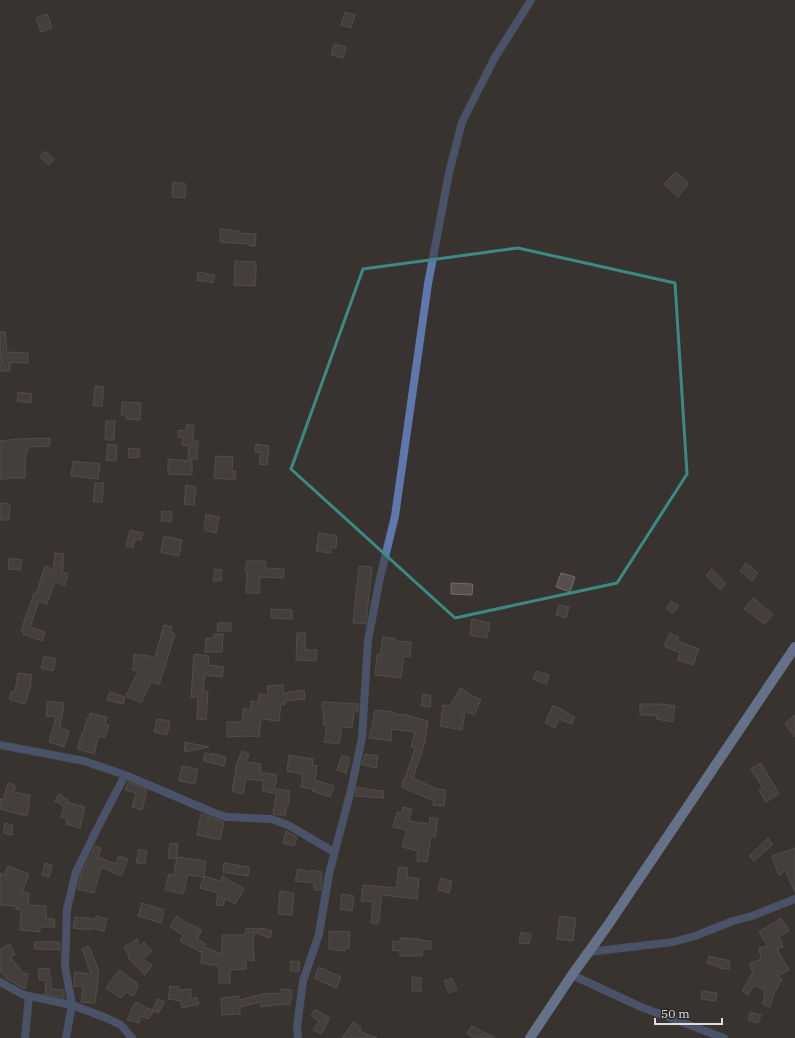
<svg xmlns="http://www.w3.org/2000/svg" width="795" height="1038" viewBox="0 0 795 1038" font-family="'IBM Plex Serif',serif">
  <style>
    .building { fill: #564f4c; stroke: #736c69 }
    .lines { fill: none; stroke-linecap: round; stroke-linejoin: round }
    .minor { stroke: #5d78a9; stroke-width: 8 }
    .primary { stroke: #9abcf7; stroke-width: 10 }
    .marked { fill: none; stroke: #398b84; stroke-width: 3; stroke-linejoin: round }
  </style>
  <rect width="100%" height="100%" fill="#383330"/>
  <path class="building" d="M345,12L355,15L351,28L341,25Z
    M47,14L52,28L41,32L36,18Z
    M334,44L346,47L343,58L331,55Z
    M45,151L54,159L49,165L40,157Z
    M676,172L689,184L678,197L664,184Z
    M173,182L186,184L185,198L172,197Z
    M220,229L239,231V233L256,234L255,246H249V244L220,242Z
    M235,261L256,262V272L255,286L234,285Z
    M198,272L215,275L213,283L197,280Z
    M0,332H5L7,352L28,353V363L10,362V371H0V364H2L0,351Z
    M95,386L104,387L102,406H93Z
    M18,392L32,394L31,403L17,401Z
    M122,402L141,403L140,420L126,419V415H121Z
    M106,421H115L114,440H105Z
    M186,425H194L193,441H198L197,459H188L189,446L182,445L183,438L178,437V430L186,431Z
    M50,438V446L28,447V451H26L25,478H7V479H0V441L19,439Z
    M108,444L117,445L116,461L106,460Z
    M256,444L269,446L267,465L259,464L261,453L255,452Z
    M139,448L140,457L129,458L128,449Z
    M216,456L233,457L232,471H236L235,480L214,478Z
    M168,459L192,461V475L168,474Z
    M73,461L100,464L98,479L71,476Z
    M95,483H104L102,502H93Z
    M186,485L196,487L194,505L184,504Z
    M0,503L10,504L9,520H0Z
    M162,511L172,512L171,522L161,521Z
    M206,514L219,517L216,533L204,530Z
    M130,530L143,533L141,540L135,539L133,548L126,546Z
    M319,533L337,536L336,548L331,547V553L316,551Z
    M164,536L182,540L179,556L161,552Z
    M55,553L64,554L62,572L68,574L65,585L55,582L47,604L39,601L30,627L45,632L42,641L23,634L24,631H21L34,593L36,594L45,566L53,569Z
    M9,558L22,560L20,570L8,569Z
    M247,561H265L266,568L284,569V578L260,577L259,593H246L247,572H245Z
    M746,563L758,573L752,581L740,571Z
    M359,566L372,567L366,624L353,623Z
    M215,569L222,570L221,581H213Z
    M712,569L726,584L720,590L706,575Z
    M561,573L575,577L570,592L556,587Z
    M451,583L473,584L472,595L451,594Z
    M753,598L773,614L765,624L744,609Z
    M671,601L679,606L673,613L666,609Z
    M559,605L569,607L566,618L556,615Z
    M271,609L292,610V619L271,618Z
    M472,619L490,623L487,638L470,635Z
    M218,623H231V631H217Z
    M164,625L172,627L171,632L175,634L159,685L151,682L141,703L126,696L138,671L133,670L134,654L155,657Z
    M297,633H305V650H317L316,661L296,660Z
    M670,633L679,637L677,641L699,649L693,665L678,660L680,653L664,646Z
    M214,634H223L222,652H205L206,638H214Z
    M383,637L395,639L394,641L411,642L410,657L404,656L401,678L375,675L377,655H380Z
    M194,654L209,656L208,665L224,667L222,677L205,675L203,691L208,692L206,720L197,719L198,697H191Z
    M44,656L56,659L53,671L41,668Z
    M536,671L549,675L546,684L533,679Z
    M18,673L32,675L30,688L25,704L9,699L12,691H15Z
    M283,685L284,693L304,690L305,699L285,701V704L281,705L279,721L261,719L259,737L246,736L227,737V722H242L243,709H251V701L259,702V694L268,695L267,686Z
    M460,688L469,693V694L481,700L474,715L465,711L462,730L440,726L443,705L450,706Z
    M110,692L125,697L123,704L107,700Z
    M423,694L431,696L430,707L421,706Z
    M48,701L64,703L60,728L69,731L64,747L49,742L56,717L46,716Z
    M322,702L359,704L358,712H354L352,728L342,727L339,744L324,742L327,726L323,725L324,710H322Z
    M640,704H661L675,706L673,722L656,719L657,715H640Z
    M553,705L563,710V711L575,717L572,724L559,719L555,728L545,723Z
    M375,710L394,712V714L407,715L428,721L425,742L413,778L437,789L446,790L444,806L433,805L434,801L402,787L403,779H405L415,748L411,747L415,732L392,729L391,741L369,738L371,729H372L373,721Z
    M90,713L107,717L105,724L109,725L105,738L99,736L94,754L77,749L82,733L83,734L87,719H89Z
    M795,715V737L785,723Z
    M157,719L170,721L167,735L154,732Z
    M184,742L209,747L185,752Z
    M242,751L249,754L246,762L261,764L260,772L277,775L274,793L262,791L264,781L246,779L243,794L232,791L236,769L235,768Z
    M205,753L211,755V753L226,757L224,766L203,761Z
    M365,754L378,756L376,768L362,765Z
    M289,755L313,759L312,765L317,766L315,780L334,786L330,797L312,791L313,789L301,787L303,774L287,771Z
    M342,755L350,758L346,773L337,770Z
    M761,763L779,794L766,802L759,790L763,788L751,769Z
    M182,766L198,769L195,784L179,781Z
    M128,782L147,790L142,810L132,807L136,793L125,790Z
    M8,783L16,786L13,792L30,795L27,816L0,809V799L3,800Z
    M357,787L372,790L384,791L383,798L355,796Z
    M277,789L290,791L288,805H287L285,816L273,814Z
    M59,794L68,800L67,802L85,807L80,828L66,824L67,819L61,817L64,806L55,801Z
    M403,807L412,809L409,821L429,824L430,817L438,819L435,837L431,836L427,862L417,861L418,851L402,847L407,830L393,827L397,812L402,813Z
    M201,814L224,822L220,840L197,835Z
    M5,823L13,825L12,835L3,833Z
    M286,831L297,837L294,846L283,843Z
    M768,838L773,844L754,861L749,856Z
    M170,843L178,844L176,859L168,858Z
    M95,846L101,848L98,857L116,864L119,856L128,859L121,876L101,867L94,893L78,889L81,874Z
    M795,848V892L785,870L779,876L772,856Z
    M139,849L147,851L145,864L136,863Z
    M177,857L206,861L204,877L188,875L183,894L165,890L169,874L174,875Z
    M45,863L52,865L49,877L42,875Z
    M224,863L249,867L248,876L223,872Z
    M8,866L29,874L22,892L29,893L28,905L46,906V919H54L55,927H40V932L20,930L21,910L16,909V906L0,905V873L4,875Z
    M399,867L408,868L407,877L419,879L417,899L382,895L378,924L371,923L373,902L361,901L363,885L396,888Z
    M298,869L311,872V870L322,872L321,890H314V883L295,881Z
    M204,876L220,881V880H222V876L244,889L235,904L225,898L223,906L216,905L218,893L200,888Z
    M441,878L452,881L449,893L438,890Z
    M280,891L294,893L292,915L278,914Z
    M342,894L354,896L352,911L340,909Z
    M142,903L164,910L161,923L138,916Z
    M96,916L107,919L104,931L91,928V930L73,928L75,917L95,919Z
    M177,916L189,925L190,924L202,930L197,939L206,944L204,947L222,954V935H245L246,928L262,929V928L272,931L270,938L254,932L253,953L254,954V961L246,960V969L230,970V983H219V966L201,963L202,951L201,952L180,941L183,936L170,926Z
    M560,916L576,918L573,941L557,939Z
    M781,918L789,931L779,936L783,947L777,949L789,970L777,976L782,979L773,996L770,1007L766,1006L763,1004L765,991L754,985L748,995L742,991L753,972L749,964L761,959L759,948L768,946L759,932Z
    M329,931L350,932L349,949L345,948V951L329,949Z
    M521,932L531,934L529,944L519,943Z
    M400,938L420,939L419,940L431,941V949H423L422,956L414,955V956H400V951L392,950L393,941L400,942Z
    M137,939L140,946L144,942L152,951L143,959L152,965L145,975L128,958L129,956L124,947Z
    M34,942H60V950L35,949Z
    M10,944L15,955L10,957L23,973L28,974L25,989L7,979L0,971V949Z
    M89,946L99,971L95,1003L81,1002L83,987L74,986V982L75,972L91,974L82,949Z
    M709,956L730,961L729,969L719,968V967L707,963Z
    M291,961L300,962L299,972L290,971Z
    M319,967L341,977L336,988L314,978Z
    M49,968L52,989L64,990V998L45,994L46,980H39L38,969Z
    M119,970L138,984L137,986L138,987L133,996L126,992L121,998L106,988Z
    M412,977L421,978V992L412,991Z
    M452,978L457,990L449,993L444,981Z
    M170,986L179,987L178,990L191,989V999L197,997L199,1004L182,1008L181,1001L168,999Z
    M281,989L292,990L290,1005L281,1004L261,1007L260,1002L240,1007V1014L222,1015L221,998L239,996V1000L262,994L281,993Z
    M702,991L717,993L716,1001L701,999Z
    M158,999L165,1002L158,1013L152,1010Z
    M135,1002L153,1011L149,1019L141,1016L139,1023L127,1020Z
    M315,1009L330,1018L321,1034L313,1030L319,1021L311,1016Z
    M750,1012L761,1015L758,1023L748,1020Z
    M353,1022L361,1028L359,1031L377,1038H342Z
    M471,1026L495,1038H475L467,1034Z"/>
  <g class="lines">
    <path class="minor" d="M0,745L84,761L125,775L212,812L226,817L271,819L288,825L334,852
      M589,952L673,942L695,936L733,921L752,916L795,899
      M572,975L641,1007L724,1038
      M0,982L24,995L72,1005L104,1017L121,1025L132,1038
      M25,1038L29,996
      M66,1038L72,1005L65,966L67,909L76,872L97,829L125,775
      M298,1038L297,1028L303,981L319,934L329,874L351,790L362,738L368,640L380,578L395,516L428,284L449,173L462,122L494,59L531,0"/>
    <path class="primary" d="M530,1038L572,975L608,925L795,647"/>
  </g>
  <path d="M0 0H795V1038H0ZM518,248L675,283L687,474L617,583L455,618L291,469L363,269Z" fill="#383330" fill-opacity=".55" fill-rule="evenodd"/>
  <path class="marked" d="M518,248L675,283L687,474L617,583L455,618L291,469L363,269Z"/>
  <path d="M655 1018v6h67v-6" fill="none" stroke="#e0dddb" stroke-width="2"/>
  <text x="661" y="1018" font-size="12" fill="#e0dddb" stroke="#2e2926" stroke-width="3" paint-order="stroke">50 m</text>
</svg>
